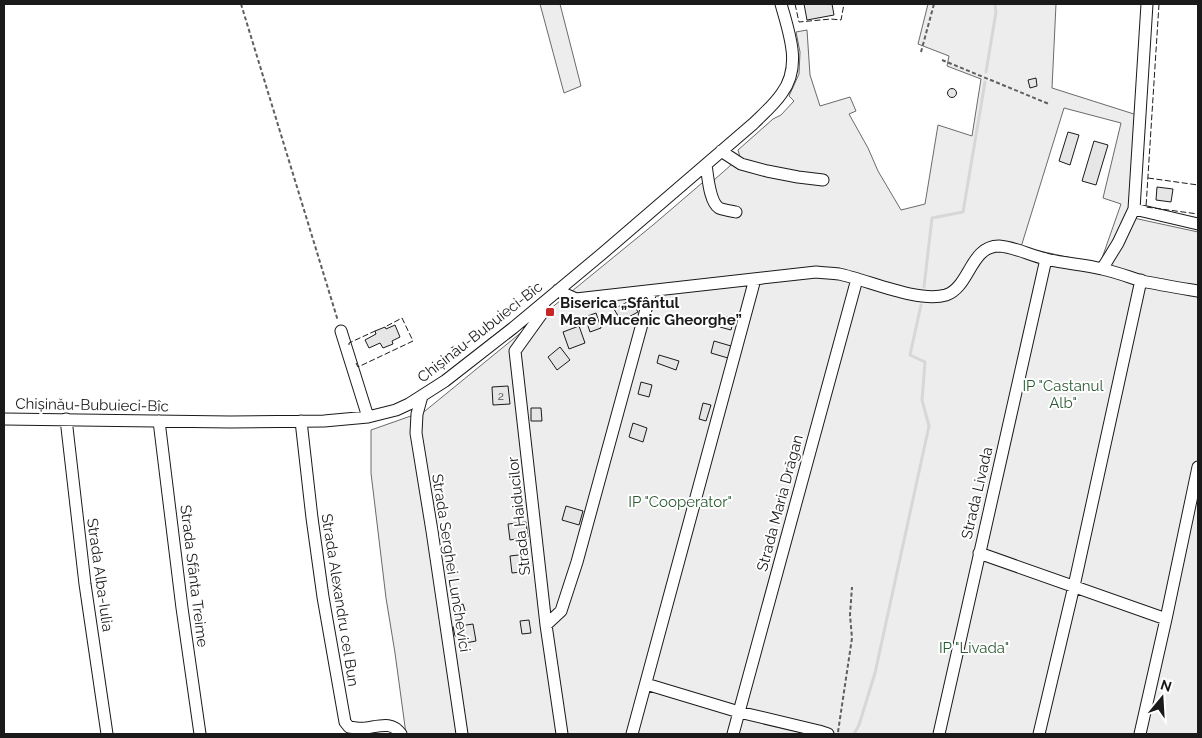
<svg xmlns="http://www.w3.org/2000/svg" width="1202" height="738" viewBox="0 0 1202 738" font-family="Raleway,sans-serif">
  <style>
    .built { fill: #ededed; stroke: #6a6a6a; fill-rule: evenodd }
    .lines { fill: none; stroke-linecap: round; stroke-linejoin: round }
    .stream { stroke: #d7d7d7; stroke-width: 3 }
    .building { fill: #e6e6e6; stroke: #1a1a1a }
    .minor-casing { stroke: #1a1a1a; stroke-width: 13 }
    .path { stroke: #5f5f5f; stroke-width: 2; stroke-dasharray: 4 2.5; stroke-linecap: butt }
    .minor { stroke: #fff; stroke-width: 11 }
    .fence { stroke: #1a1a1a; stroke-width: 1; stroke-dasharray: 6 2.5; stroke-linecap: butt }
    .poi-dot { fill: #c62828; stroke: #fff; stroke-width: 2 }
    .labels { text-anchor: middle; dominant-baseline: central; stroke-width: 4; stroke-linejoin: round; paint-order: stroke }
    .number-label { font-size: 12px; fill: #4d4d4d }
    .poi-label { font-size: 15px; font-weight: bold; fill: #1a1a1a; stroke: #fff; text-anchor: start }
    .street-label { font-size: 15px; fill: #1a1a1a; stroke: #fff }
    .park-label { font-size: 15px; fill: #2b5a34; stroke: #fff }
  </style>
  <rect width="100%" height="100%" fill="#fff"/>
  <path class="built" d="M540,4H560L581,86L564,93Z
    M928,4H1056L1052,88L1137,115L1129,217L1198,232V734H406L395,653L386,598L371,473V430L425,411L653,225L702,183L714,180L740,157L738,150L773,119L781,115L794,101L789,96L799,74L800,52L796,32L807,30L810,75L820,106L850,97L856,111L849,114L868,148L878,171L901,210L925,204L938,125L972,136L981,79L947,66L949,56L918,44ZM1064,108L1121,123L1103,198L1121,204L1100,264L1021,247Z"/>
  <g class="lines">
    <path class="stream" d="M986,72L996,12L995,4
      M924,287L932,218L963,212L985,82
      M854,734L859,725L875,673L929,426L922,400L925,362L910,355L921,305"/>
  </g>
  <path class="building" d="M804,4H832L834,15L807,20Z
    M1036,78L1037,86L1030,88L1028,80Z
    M947.5 93a4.5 4.5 0 1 1 9 0a4.5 4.5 0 1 1-9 0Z
    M1068,132L1079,135L1070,165L1059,161Z
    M1094,141L1108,145L1096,185L1082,181Z
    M1157,187L1173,189L1171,202L1156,200Z
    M631,300L638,312L621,321L614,309Z
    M596,313L601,328L590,332L585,317Z
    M724,316L734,319L731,330L720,327Z
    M395,325L400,337L392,341L393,344L383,348L380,343L369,348L365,340L376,334L375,331L385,327L386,329Z
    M579,326L585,343L569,349L563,332Z
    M714,341L731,346L728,358L711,353Z
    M560,347L570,360L557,370L548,357Z
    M659,355L679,361L676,370L657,363Z
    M641,382L652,385L649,397L638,394Z
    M508,386L510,404L493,405L492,387Z
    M703,403L711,405L706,421L699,419Z
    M531,408H541L542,421H531Z
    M633,423L647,428L643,442L629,437Z
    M566,506L583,511L579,525L562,520Z
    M526,522L528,537L510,540L508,524Z
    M527,554L529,571L512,573L510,556Z
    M463,604L466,614L455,617L452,607Z
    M529,620L531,633L522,634L520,621Z
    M473,624L476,641L460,644L459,635L455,636L453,627Z"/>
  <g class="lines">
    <g class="minor-casing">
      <path id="minor" d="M721,151L741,164L767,171L798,177L823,180
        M706,165C708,176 709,201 719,208C724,210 731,211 736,212
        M1134,209L1198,224
        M1102,269L1118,243L1134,209L1147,4
        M558,290L565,294L576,299L816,272C824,273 831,273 839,274C868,280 918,303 946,295C970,287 970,246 999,246C1015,247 1031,256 1046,259C1065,264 1084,264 1102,269C1116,272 1129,277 1142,281C1161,285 1180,288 1198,291
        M544,302L543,312L515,351L546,625L562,734
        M341,331L368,417
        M422,396L417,414L416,433L432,531L462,734
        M4,419L230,422L324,421L368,417L396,410L409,404L445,381L513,328L603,253L753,124C763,114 774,105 782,93C802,66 789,33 781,4
        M66,419L85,584L107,734
        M159,421L182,608L200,734
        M301,421L312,518L323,597L345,722L349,727C355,728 361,729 366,728C380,726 392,721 401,734
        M979,553L1166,619
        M546,625L561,611L577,562L651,291
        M646,684L739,712L819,731L828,734
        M632,734L755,279
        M733,734L857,279
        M939,734L1046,259
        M1039,734L1074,586L1141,280
        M1140,734L1166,619L1198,467"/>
    </g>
    <path class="path" d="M241,4L338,321
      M921,52L934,4
      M942,60L1049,104
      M838,732L852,638L850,615L852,587"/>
    <use href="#minor" class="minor"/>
    <path class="fence" d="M795,4L799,22L831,19L841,20L844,4
      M1159,4L1146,207L1198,214
      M1148,178L1198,185
      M349,345V343L375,331
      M356,363L358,367L413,341L402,318L385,327"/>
  </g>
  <rect class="poi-dot" x="545" y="307" width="10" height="10" rx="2.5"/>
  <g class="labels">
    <g class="number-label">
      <text x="501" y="396">2</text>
    </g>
    <g class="poi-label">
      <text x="560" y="303">Biserica „Sfântul<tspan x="560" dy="17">Mare Mucenic Gheorghe”</tspan></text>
    </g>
    <g class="street-label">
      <text transform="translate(480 332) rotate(-38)">Chișinău-Bubuieci-Bîc</text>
      <text transform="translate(92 405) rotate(1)">Chișinău-Bubuieci-Bîc</text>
      <text transform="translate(977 493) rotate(-77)">Strada Livada</text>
      <text transform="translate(780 503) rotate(-75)">Strada Maria Drăgan</text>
      <text transform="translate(519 516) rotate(-96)">Strada Haiducilor</text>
      <text transform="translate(451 563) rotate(81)">Strada Serghei Lunchevici</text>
      <text transform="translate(100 575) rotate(82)">Strada Alba-Iulia</text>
      <text transform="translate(194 576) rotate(83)">Strada Sfânta Treime</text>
      <text transform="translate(340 600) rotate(81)">Strada Alexandru cel Bun</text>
    </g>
    <g class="park-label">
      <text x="1063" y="386">IP "Castanul<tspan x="1063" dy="17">Alb"</tspan></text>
      <text x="680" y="502">IP "Cooperator"</text>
      <text x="974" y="648">IP "Livada"</text>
    </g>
  </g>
  <rect width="1202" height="738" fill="none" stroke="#1a1a1a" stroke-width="10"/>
  <g transform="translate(1162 698) rotate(18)" stroke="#ffffff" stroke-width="4" paint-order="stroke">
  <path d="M0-4L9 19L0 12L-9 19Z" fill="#1a1a1a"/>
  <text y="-8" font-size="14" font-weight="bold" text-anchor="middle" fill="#1a1a1a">N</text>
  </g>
</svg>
